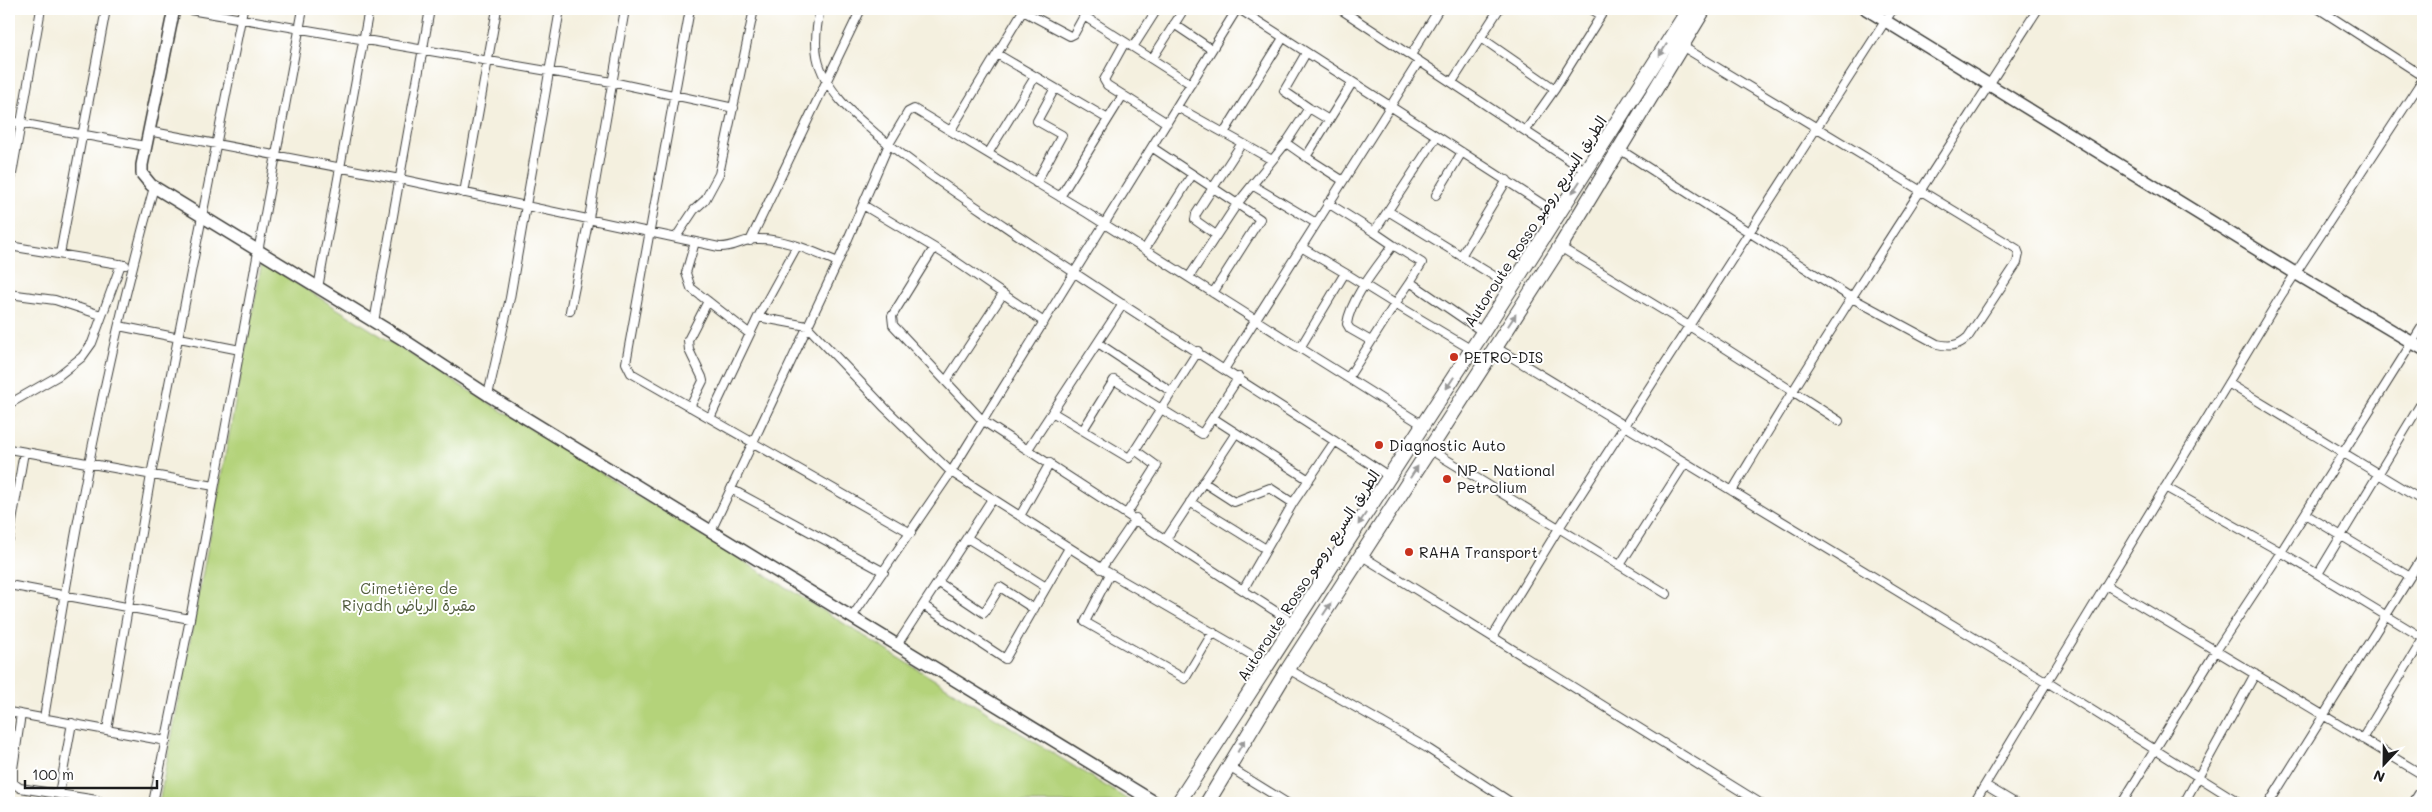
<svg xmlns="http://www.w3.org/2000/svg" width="2432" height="812" viewBox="0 0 2432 812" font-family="Mali,'Playpen Sans Arabic',sans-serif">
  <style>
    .green { fill: #b4d37a; stroke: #68784b }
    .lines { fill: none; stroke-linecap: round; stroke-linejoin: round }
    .street-casing { stroke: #3c3c39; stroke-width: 10 }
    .secondary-casing { stroke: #3c3c39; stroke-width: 14 }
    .highway-casing { stroke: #3c3c39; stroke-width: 16 }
    .street { stroke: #fff; stroke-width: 8 }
    .secondary { stroke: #fff; stroke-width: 11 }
    .highway { stroke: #fff; stroke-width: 14 }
    .oneway { fill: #999 }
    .poi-dot { fill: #c8321e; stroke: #fff; stroke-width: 2 }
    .labels { text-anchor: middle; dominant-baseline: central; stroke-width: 4; stroke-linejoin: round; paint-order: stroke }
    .street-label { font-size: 15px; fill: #1c1c1c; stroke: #fff }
    .poi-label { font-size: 15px; fill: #1c1c1c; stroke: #fff; text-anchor: start }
    .park-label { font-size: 15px; fill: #515c3d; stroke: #fff }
  </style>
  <rect width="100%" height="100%" fill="#fff"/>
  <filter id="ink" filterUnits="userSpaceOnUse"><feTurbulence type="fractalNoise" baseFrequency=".02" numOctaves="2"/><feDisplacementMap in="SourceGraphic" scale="10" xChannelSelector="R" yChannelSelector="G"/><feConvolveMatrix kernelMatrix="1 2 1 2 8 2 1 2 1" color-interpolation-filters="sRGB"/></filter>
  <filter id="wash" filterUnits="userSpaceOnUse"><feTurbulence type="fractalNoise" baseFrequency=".0096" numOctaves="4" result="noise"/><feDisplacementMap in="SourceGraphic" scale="20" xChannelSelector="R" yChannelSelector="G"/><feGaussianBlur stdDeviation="1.12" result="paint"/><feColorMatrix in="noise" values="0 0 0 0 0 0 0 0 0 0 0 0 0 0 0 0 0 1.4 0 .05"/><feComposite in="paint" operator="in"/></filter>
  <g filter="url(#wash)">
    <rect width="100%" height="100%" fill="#f4f0df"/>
    <path class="green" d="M262,262L1133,803H159Z"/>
  </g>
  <g filter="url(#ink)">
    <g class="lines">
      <g class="street-casing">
        <path id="street" d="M184,9L612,82L734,108
          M690,9L626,363L631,373L911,533
          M820,9C812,48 814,69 841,101C851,113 864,123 875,133C916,167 962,197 1006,227C1132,313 1262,393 1390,477
          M1088,9L1084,16L1191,84
          M1239,9L1558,214
          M1340,9L1586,171
          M1591,9L1601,15
          M1676,9L1685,15
          M2319,9L2423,76
          M1023,11L1070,36L1074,34L1084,16
          M1174,24L1211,49
          M1480,37L1555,89
          M1125,42L1104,80L1107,85L1167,123
          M1133,47L1154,14L1150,9
          M1306,53L1284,91L1309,108
          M997,54L1108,119
          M1411,55L1439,9
          M1152,59L1184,9
          M1452,82L1499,9
          M1177,107L1242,143L1196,214L1195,220L1216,235
          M9,121L145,146
          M951,130L1024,9
          M1526,130L1555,89L1605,9
          M148,131L400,179L719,247C733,248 744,239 757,239C785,238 813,252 838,262
          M1224,133L1283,38
          M1242,143L1272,160
          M1286,143L1306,157L1329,120
          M1153,148L1260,219L1213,293
          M1619,149L1852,298L1937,344C1950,347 1958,346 1968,337L2017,263L2019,254L2017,249L1680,45
          M989,152L1035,77
          M1306,157L1342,180
          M1036,183L1062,135L1037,121L1055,88
          M1252,185L1316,223
          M9,191L41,9
          M464,193L497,9
          M1436,195L1462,152
          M1060,197L1123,95
          M1328,203L1374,232L1437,136
          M863,205L948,256L1044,322
          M1388,211L1512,287
          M676,237L694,210L705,200L719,174L754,9
          M750,241L861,9
          M695,242L686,273L691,288L750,334
          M1393,245L1422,263L1410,282
          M9,246L125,265
          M1560,247L1725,348L1839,421
          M934,248L892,316L893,325L983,421L1295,624
          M1145,249L1192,175
          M60,254L106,9
          M1461,256L1507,180
          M1345,273L1395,304L1348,378
          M1189,277L1237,204L1286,143L1309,108L1329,120L1352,83
          M318,288L369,9
          M9,294L55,300L101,315
          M570,311L589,218L625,9
          M758,317L807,326L885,408L951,472L1106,571L1269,665
          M374,322L430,9
          M119,326L240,350
          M1371,341L1350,329L1347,324C1350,299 1378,266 1393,245L1374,232
          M1098,343L1172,392
          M1495,347L2047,682L2240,803
          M1300,348L1423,425
          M1472,350L1395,304L1410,282L1483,332
          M1225,368L1419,61
          M946,381L1003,294
          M2228,383L2423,501
          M488,395L510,298L560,9
          M9,404L58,376L82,357L92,343L121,264
          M690,407L703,381L702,377L689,350L688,340L708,301
          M1052,412L1129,458L1135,450L1157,466L1127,513
          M710,418L758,317L797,246
          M1213,418L1309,480
          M1083,430L1114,380L1202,434L1239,377
          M9,449L214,486
          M1028,449L1123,304
          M1429,449L1667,594
          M1135,450L1198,351
          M1203,482L1234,502L1270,488L1293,503L1335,441
          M2165,487L2281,552L2423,638
          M731,489L884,572
          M1732,491C1830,327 1935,169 2038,9
          M1190,502L1266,549
          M2305,514L2410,577
          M1020,516L1050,463
          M711,531L838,262L889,144L908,112L914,109L1087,213L1300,348L1345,273L1301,247
          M967,538L1046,587
          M9,539L24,452
          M1166,539L1236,433
          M1362,556L1760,803
          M1620,565L1685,463
          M1101,569L1136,518
          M1110,574L1085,622L1185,679L1213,632
          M2318,574L2423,400
          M938,582L984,613L1000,587L1034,609
          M9,585L190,619
          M2106,585L2423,775
          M1243,590L1293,503
          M923,605L1005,659L1069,548
          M852,617L951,472L1237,9
          M1493,636L1559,528L1893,9
          M897,645L992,499
          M1288,669L1427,748L1512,803
          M9,712L166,741
          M44,718C73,539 105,361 154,187
          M107,730L151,475L243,9
          M2362,739L2423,639
          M1229,767L1287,803
          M10,768L13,769L21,714
          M13,769V783L20,788L97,800L104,803
          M1985,785L2015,803
          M59,794L72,723
          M153,803L190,619L303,9
          M1974,803L2282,294L2423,79
          M2122,803L2216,651L2281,552L2423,325
          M2184,803L2255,674
          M2269,803L2423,556
          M2413,803L2423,787"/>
      </g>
      <g class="secondary-casing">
        <path id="secondary" d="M174,9L142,165V174L151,185L404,340L488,395L1156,803
          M1866,9L2295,273L2423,349"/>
      </g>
      <g class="highway-casing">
        <path id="highway" d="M1178,803L1483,332L1689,9
          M1207,803L1288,669L1560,247L1704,9"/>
      </g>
      <use href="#street" class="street"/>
      <use href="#secondary" class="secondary"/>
      <use href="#highway" class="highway"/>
    </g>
    <defs><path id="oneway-solid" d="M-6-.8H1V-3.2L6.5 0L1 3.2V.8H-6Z" transform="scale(1.25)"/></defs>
    <g class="oneway">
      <use href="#oneway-solid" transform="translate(1663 50) rotate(122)"/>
      <use href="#oneway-solid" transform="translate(1576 187) rotate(123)"/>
      <use href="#oneway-solid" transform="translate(1512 320) rotate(-57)"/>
      <use href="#oneway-solid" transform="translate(1450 383) rotate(123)"/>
      <use href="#oneway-solid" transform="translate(1414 472) rotate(-57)"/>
      <use href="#oneway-solid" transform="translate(1362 519) rotate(123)"/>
      <use href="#oneway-solid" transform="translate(1327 609) rotate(-57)"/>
      <use href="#oneway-solid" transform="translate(1241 746) rotate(-61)"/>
    </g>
  </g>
  <g class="poi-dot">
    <circle cx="1454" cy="357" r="5"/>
    <circle cx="1379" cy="445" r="5"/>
    <circle cx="1447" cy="479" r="5"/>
    <circle cx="1409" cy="552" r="5"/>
  </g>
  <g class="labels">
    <g class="street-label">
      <text transform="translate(1535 221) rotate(-57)">Autoroute Rosso الطريق السريع روصو</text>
      <text transform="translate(1308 575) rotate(-57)">Autoroute Rosso الطريق السريع روصو</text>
    </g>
    <g class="poi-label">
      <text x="1464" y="357">PETRO-DIS</text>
      <text x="1389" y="445">Diagnostic Auto</text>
      <text x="1457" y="470">NP - National<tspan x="1457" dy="17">Petrolium</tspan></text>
      <text x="1419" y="552">RAHA Transport</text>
    </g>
    <g class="park-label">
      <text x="409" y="588">Cimetière de<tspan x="409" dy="17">Riyadh مقبرة الرياض</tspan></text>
    </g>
  </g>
  <rect width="2432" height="812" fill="none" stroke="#fff" stroke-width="30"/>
  <g transform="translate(2384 764) rotate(202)" stroke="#ffffff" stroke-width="4" paint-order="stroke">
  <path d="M0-4L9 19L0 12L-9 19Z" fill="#1c1c1c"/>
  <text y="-8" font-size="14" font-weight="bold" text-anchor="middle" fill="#1c1c1c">N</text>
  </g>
  <path d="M25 780v8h132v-8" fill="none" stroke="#1c1c1c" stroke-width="2.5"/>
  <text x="32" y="780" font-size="15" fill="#1c1c1c" stroke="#ffffff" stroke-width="4" paint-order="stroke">100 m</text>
</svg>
